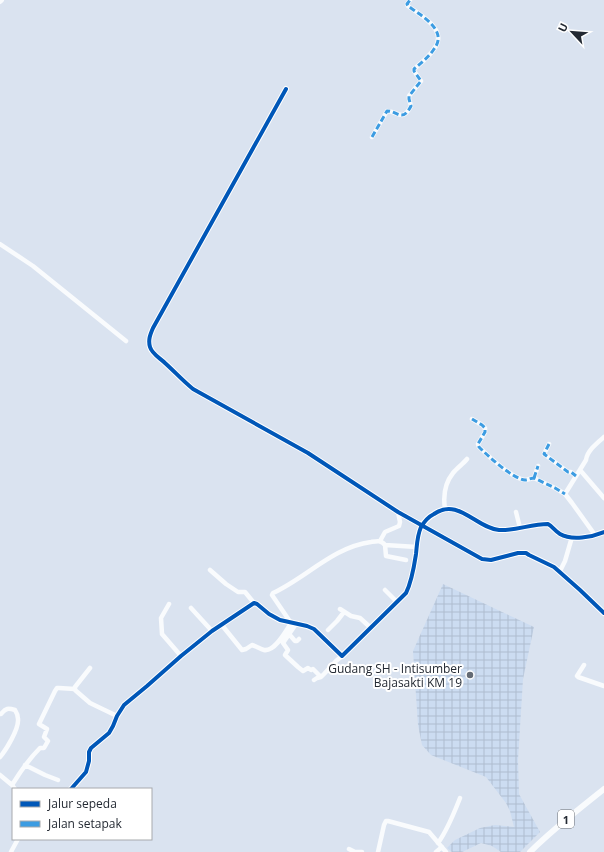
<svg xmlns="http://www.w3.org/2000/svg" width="604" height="852" viewBox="0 0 604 852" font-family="'Open Sans',sans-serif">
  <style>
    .industrial { fill: url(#industrial-grid) }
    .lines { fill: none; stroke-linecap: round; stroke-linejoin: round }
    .minor { stroke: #f9fbfd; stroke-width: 4.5 }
    .highway { stroke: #f9fbfd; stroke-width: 6 }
    .quiet { stroke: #3c9ce2; stroke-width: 3; stroke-dasharray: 6 3; stroke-linecap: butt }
    .cycleway-casing { stroke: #fff; stroke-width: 6 }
    .cycleway { stroke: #0057b8; stroke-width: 4 }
    .poi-dot { fill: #646b75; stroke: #fff; stroke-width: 1.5 }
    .labels { text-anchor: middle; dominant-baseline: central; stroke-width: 4; stroke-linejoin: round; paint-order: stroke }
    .shield { fill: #fff; stroke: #666a70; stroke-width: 1 }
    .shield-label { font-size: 11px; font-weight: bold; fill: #242a33 }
    .poi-label { font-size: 12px; fill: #242a33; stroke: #fff; text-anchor: end }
  </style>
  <defs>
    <pattern id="industrial-grid" width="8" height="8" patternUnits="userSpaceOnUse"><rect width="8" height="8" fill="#ccdcf1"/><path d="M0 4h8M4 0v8" fill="none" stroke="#afbdcf"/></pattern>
  </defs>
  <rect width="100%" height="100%" fill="#dae3f0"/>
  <path class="industrial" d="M443,584L534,627L523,679L518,760L519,794L540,832L520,852H501L492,846L481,843L462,852H452L447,848L455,840L480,828L495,825L514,827L510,811L506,803L486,777L431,755L422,745L418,725L413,651Z"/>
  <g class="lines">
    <path class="minor" d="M286,89L153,328C150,335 148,340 150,347C152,354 160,358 165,363C175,372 183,381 193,389L308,453L398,512L482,559L491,560L518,553H526L529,555L554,567L580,590L604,613
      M372,137L387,111C398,111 402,123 411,106L409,99V96L421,81L414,71V69C421,63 429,57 434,49C449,30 420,15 408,6L407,4L410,0
      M0,244L33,266L126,341
      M472,419L482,425L485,428V432L478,444L479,447C488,456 513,479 525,480C528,480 531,478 534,478L555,488L565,494
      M549,444L544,454L568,472H571L576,476
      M580,470L604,498
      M534,478L538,466
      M445,509C443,496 445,483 453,473C457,468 463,464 467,459
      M516,512L520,528
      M595,535L572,503L565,494L586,460C587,451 597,443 604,437
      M380,541L385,532L399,526L400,522L398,512
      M385,545L386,556L406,560
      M210,570L226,584L238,592H245L254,603
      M560,571L565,561L572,537
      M385,590L397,602
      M169,604L161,618L162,634L181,656
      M191,608L212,631
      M340,609L351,616L360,618L371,628
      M221,624L242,650L246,649L252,645C256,646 260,649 264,650C275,652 286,631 291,623L272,595L273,593C306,578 333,547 371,542C377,541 381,540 385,545L417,547
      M296,624L283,643L288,650L285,655L298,667L303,671L308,668L311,670L313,669L321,677
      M328,630L337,621L344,612
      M289,634L295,641H297L299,639
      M584,665L577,676L578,677L604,686
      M90,668L75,687V690L90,703L117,716
      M314,680L317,678L321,677L324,674L336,661L342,656
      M0,714H1C6,708 8,708 15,710C17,713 18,716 18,719C19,729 6,750 0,757
      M25,765L45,775L58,780
      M0,775L12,785L15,789
      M12,785C20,772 29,759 40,748H44L48,741L44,737L47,729L39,724L55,691L57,688H59L75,689
      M71,789L86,772L89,761V752L91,748L109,733L113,726L117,716L124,705L147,686L181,656L212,631L254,603L257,604L269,614L280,620L307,626L314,629L342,656L406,593C412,581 414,567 416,554C417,545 417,536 421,527C424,522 428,517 434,514C458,497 476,528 499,530C515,531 531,524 548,524C552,526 555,531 560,534C572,541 592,537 604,532
      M438,843C448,829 454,813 460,798
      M349,849L355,852H362
      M11,852L12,850L18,839
      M378,852L384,825L386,821H388L429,832L446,852
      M436,852L442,847"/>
    <path class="highway" d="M0,1L1,0
      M530,852C553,829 579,809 604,789"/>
    <path class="quiet" d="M372,137L387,111C398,111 402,123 411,106L409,99V96L421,81L414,71V69C421,63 429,57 434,49C449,30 420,15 408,6L407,4L410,0
      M472,419L482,425L485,428V432L478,444L479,447C488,456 513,479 525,480C528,480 531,478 534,478L555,488L565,494
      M549,444L544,454L568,472H571L576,476
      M534,478L538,466"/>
    <g class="cycleway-casing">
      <path id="cycleway" d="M286,89L153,328C150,335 148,340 150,347C152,354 160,358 165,363C175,372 183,381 193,389L308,453L398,512L482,559L491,560L518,553H526L529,555L554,567L580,590L604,613
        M71,789L86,772L89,761V752L91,748L109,733L113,726L117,716L124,705L147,686L181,656L212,631L254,603L257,604L269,614L280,620L307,626L314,629L342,656L406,593C412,581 414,567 416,554C417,545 417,536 421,527C424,522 428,517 434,514C458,497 476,528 499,530C515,531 531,524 548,524C552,526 555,531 560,534C572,541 592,537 604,532"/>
    </g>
    <use href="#cycleway" class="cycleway"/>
  </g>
  <circle class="poi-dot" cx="470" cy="675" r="4"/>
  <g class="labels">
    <rect class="shield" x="558" y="810" width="16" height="18" rx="3"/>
    <g class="shield-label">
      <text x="566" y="819">1</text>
    </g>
    <g class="poi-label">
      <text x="462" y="668">Gudang SH - Intisumber<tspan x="462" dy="14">Bajasakti KM 19</tspan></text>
    </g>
  </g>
  <rect x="12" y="788" width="140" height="52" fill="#ffffff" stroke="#a7aaad"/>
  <rect x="20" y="801" width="20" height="6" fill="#0057b8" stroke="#a7aaad"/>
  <text x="48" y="808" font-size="12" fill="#242a33">Jalur sepeda</text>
  <rect x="20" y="821" width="20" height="6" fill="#3c9ce2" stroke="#a7aaad"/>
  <text x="48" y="828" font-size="12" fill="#242a33">Jalan setapak</text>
  <g transform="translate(572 32) rotate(296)" stroke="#ffffff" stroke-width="3" paint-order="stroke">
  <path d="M0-3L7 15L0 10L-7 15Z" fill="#242a33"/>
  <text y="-6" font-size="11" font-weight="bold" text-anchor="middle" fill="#242a33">U</text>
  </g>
</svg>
